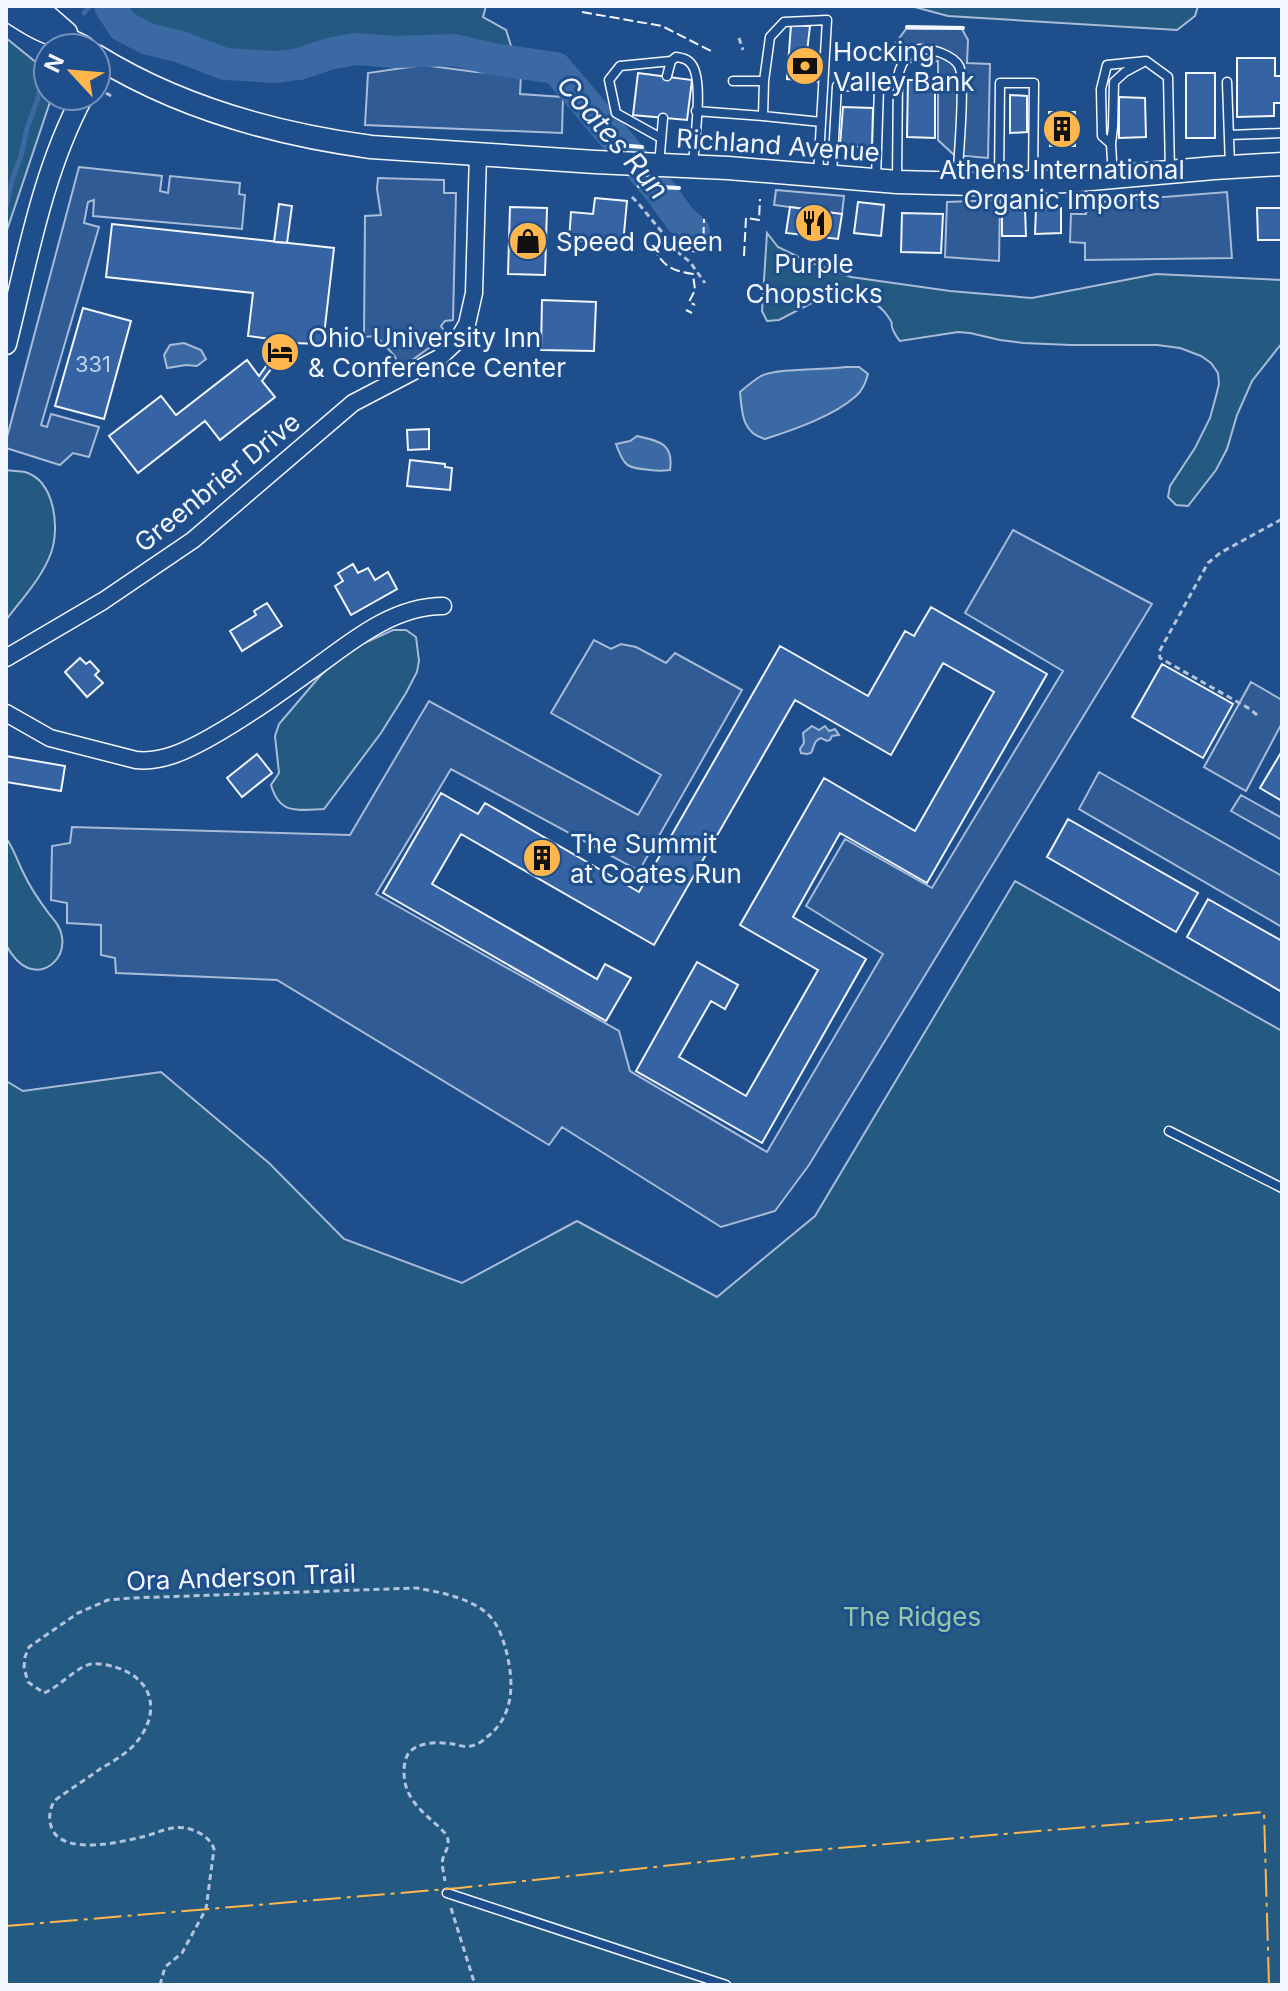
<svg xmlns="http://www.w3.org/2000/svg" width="1288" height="1991" viewBox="0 0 1288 1991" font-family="Inter,sans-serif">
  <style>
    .green { fill: #245a82; stroke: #a8bbd7; stroke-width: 2 }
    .parking { fill: #305b95; stroke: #a8bbd7; stroke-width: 2 }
    .water { fill: #3b69a3; stroke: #a8bbd7; stroke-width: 2 }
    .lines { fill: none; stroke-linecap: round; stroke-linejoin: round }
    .stream { stroke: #3b69a3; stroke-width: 5 }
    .river { stroke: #3b69a3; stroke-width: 32 }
    .building { fill: #3563a3; stroke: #f2f6ff; stroke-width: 2 }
    .service-casing { stroke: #f2f6ff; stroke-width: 11 }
    .minor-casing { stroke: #f2f6ff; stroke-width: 19 }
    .tertiary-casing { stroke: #f2f6ff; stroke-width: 23 }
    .secondary-casing { stroke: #f2f6ff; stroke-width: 25 }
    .path { stroke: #b3c4dc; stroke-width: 3; stroke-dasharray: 6 4; stroke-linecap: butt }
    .service { stroke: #1f4e8c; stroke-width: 8 }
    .minor { stroke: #1f4e8c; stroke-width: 16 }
    .tertiary { stroke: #1f4e8c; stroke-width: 20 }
    .secondary { stroke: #1f4e8c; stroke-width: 22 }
    .fence { stroke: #f2f6ff; stroke-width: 2; stroke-dasharray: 10 4; stroke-linecap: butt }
    .wall { stroke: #f2f6ff; stroke-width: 4 }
    .power { stroke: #ffb74d; stroke-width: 2; stroke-dasharray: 28 6 4 6; stroke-linecap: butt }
    .labels { text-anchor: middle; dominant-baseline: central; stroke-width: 6; stroke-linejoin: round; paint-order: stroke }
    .number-label { font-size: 22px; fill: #c3d1e8 }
    .poi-label { font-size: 26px; fill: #f2f6ff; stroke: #1f4e8c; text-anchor: start }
    .street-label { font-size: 26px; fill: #f2f6ff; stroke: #1f4e8c }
    .park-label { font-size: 26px; fill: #97c8a6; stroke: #1f4e8c }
    .water-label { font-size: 28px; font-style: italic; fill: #f2f6ff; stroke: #1f4e8c }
  </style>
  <rect width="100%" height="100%" fill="#1f4e8c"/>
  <path class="green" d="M108,6H486L483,17L506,30L513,52L501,71L480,65L460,54L427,56L371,50L339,55L286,72L257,74L244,72L153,46L126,36L112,18Z
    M911,6H1198L1195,16L1177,30L948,16Z
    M6,38L48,72V96H52L6,233Z
    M767,233L778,247L809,262L851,277L950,291L1032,298L1156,274L1282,280V343L1252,381L1237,415L1227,449L1216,470L1188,506L1176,505L1168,497L1170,486L1195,448L1210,418L1216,396L1219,384L1218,373L1211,363L1201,356L1180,348L1157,345H1071L1023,343L1000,340L970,333L958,332L900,341C898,339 894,332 893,330C889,320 895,327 889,318C878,300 852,290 833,292L779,320L767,321L762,311Z
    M6,470C12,471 19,471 25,472C55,481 60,528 51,553C42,578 21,600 6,620Z
    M393,630H406L416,637L419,661L417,672L406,693L381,733L324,809C296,810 280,815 271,785L279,773L275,736L279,724L320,676L339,658L360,645Z
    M6,838C14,849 17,860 23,872C30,887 40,902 50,915C55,921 61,928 62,937C65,957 48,975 28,968C18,964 11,954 6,945Z
    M1015,881L1282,1031V1985H6V1081L23,1091L161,1072L269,1163L344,1239L462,1283L577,1221L717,1297L815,1216Z"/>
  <path class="parking" d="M906,29H962L968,40L967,63L990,64L988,158L954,155L938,140V61L893,63L892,48Z
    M423,65L476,72L521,74L520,94L563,97L562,133L365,125L368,73Z
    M79,167L162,176L160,191L168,193L170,176L240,183L239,194L245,195L242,229L93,216L94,200L88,202L84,223L99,227L41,425L47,427L51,414L99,427L89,457L73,453L60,465L6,448V441Z
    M378,178L444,180V193H456L453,320L445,321L441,326L447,335L401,368L394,355L376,336L364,337L365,216L381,215L377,189Z
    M776,190L844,196L842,214L774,205Z
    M1227,192L1232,258L1085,260V243L1070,242L1071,214H1086L1088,203Z
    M1000,200L999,261L945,257L947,202Z
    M1013,530L1152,604L809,1165L775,1211L721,1227L562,1127L549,1145L277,980L116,973L115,958L101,955V925L67,923V903L51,900L52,846L70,843L72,827L350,835L429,701L638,815L661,775L551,713L594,640L611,649L621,644L636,647L666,663L675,653L742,690L639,871L451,769L376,894L619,1031L630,1071L767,1152L883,954L806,906L845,839L932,888L1063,671L965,613Z
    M1251,682L1282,700V723L1246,791L1204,767Z
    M1099,772L1282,876V927L1079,809Z
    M1241,795L1282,818V840L1231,811Z"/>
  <path class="water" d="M184,343L201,350L206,359L197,366L186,365L167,368L164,355L170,345Z
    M846,367H859L868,374C866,382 863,390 856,396C834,416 793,430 765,439C742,433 742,413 740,392C747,386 754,380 761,376C777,368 825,370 846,367Z
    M637,436C659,441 674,443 670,470C663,471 657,471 650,470C627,468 624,467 616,444L630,441Z
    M812,726L819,730L825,726L829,731L835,729L839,735L832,736L830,740L827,741L821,738C813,741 815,746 811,753L807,754L801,753L800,749L804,743L803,733Z"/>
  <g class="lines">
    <path class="stream" d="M84,13L90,6
      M6,207L12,180L21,156L27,128L38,98L40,87L48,76"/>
    <path class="river" d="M110,6L123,26L148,39L181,47L225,64L276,67L299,64L329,54L355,49L394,52L455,50L492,59L556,68L660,191L681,220L694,231"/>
  </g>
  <path class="building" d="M791,25L810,26L807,52L823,53L821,82L787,79Z
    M1237,58H1275V76H1282V103H1274V116L1237,117Z
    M638,73L692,80L687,120L633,115Z
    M1186,73H1215V138H1186Z
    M908,80H935V138L907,137Z
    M1010,95L1027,96V132L1010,133Z
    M1119,97L1145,98L1146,137L1119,138Z
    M843,107L873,108L872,148L840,145Z
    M1049,112H1075V146H1050Z
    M595,198L627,201L623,244L569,240L571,212L593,214Z
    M858,202L884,205L881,236L854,233Z
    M279,204L292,206L287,243L274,242Z
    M510,207L547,208L545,275L508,274Z
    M790,207L842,214L838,239L786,233Z
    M1061,208V233L1035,234L1036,209Z
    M1257,208H1282V240H1258Z
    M1025,209L1026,236H1002V210Z
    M902,213L943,214L941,253L901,252Z
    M112,224L334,248L323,344L291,343L262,381L275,397L220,440L205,421L138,473L109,436L161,396L176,415L247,360L259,376L284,341L248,336L253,293L106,277Z
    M542,300L596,302L594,351L541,350Z
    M83,308L131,321L104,419L55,406Z
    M429,429V449L408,450L407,430Z
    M410,460L445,464V467L452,468L450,490L407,486Z
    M353,564L358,573L368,568L375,580L388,572L397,589L351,615L335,586L343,581L338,573Z
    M267,603L282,626L242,651L230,631L256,615L254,611Z
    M931,607L1047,674L927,883L840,833L793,917L866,959L762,1143L636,1071L697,962L738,985L725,1009L711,1001L679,1057L746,1096L818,970L740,925L824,778L915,831L994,692L943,663L891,755L795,700L654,945L461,834L432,884L597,979L605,964L631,978L606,1021L383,893L441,793L478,814L485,803L639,892L780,646L868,696L905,631L914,636Z
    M80,658L86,664L90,661L99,671L95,675L103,683L87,697L65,672Z
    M1162,664L1233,704L1203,758L1132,717Z
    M1282,751V801L1260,788Z
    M257,754L272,773L242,797L227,778Z
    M6,756L65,766L61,791L6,782Z
    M1068,819L1198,893L1176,932L1047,857Z
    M1208,899L1282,941V992L1187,937Z"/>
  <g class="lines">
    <g class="service-casing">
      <path id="service" d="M667,76L671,61L676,57C683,58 688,59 692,65C704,82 694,143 693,165
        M733,81H764
        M1227,82L1230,166
        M696,111L763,116
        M1229,135L1282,133
        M661,138L616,113L609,80L620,66L671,61
        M1111,144L1113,127L1114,82L1125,72L1142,63
        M659,165L663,118
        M818,174L827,20L784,22L770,37L764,81L763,116L821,122
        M832,174L837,86L879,87L876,179
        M1113,177L1111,144L1102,136L1101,89L1107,65L1146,61L1168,77L1170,172
        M897,180L898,76C901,64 907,51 920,49C931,48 953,55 959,66C966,80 958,162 957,183
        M999,181L1000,83H1034L1033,181
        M1169,1131L1282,1188
        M447,1893L726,1985"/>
    </g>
    <g class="minor-casing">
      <path id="minor" d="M6,658L103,601L193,540L353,403L439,358L457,341L467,324L474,293L478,154
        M6,713L50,738L136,760C162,763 188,750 211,737C250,715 287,688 323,662C358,636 397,606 443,606"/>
    </g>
    <g class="tertiary-casing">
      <path id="tertiary" d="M96,75L105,61
        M6,344C27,261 42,172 83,96"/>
    </g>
    <g class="secondary-casing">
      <path id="secondary" d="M35,6L66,33
        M6,8C19,17 32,26 47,32C60,38 72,40 84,48
        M96,56C180,108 274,134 371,147L595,162L728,168L897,182L973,184L1068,181L1214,168L1282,164"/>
    </g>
    <path class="path" d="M739,38L743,50
      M106,93L111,96
      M632,197L638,203L680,254L690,262L705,283
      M1257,715L1250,709L1160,658L1159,652L1208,563L1220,553L1282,519
      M451,1908L475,1985
      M160,1985L165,1967L182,1953L206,1909L214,1849C210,1837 197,1830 185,1828C171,1825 156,1834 142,1837C121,1842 67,1855 53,1831C48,1821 49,1811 54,1801C69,1790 85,1780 100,1769C112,1762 125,1755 135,1744C161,1714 155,1679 115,1667C108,1665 98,1663 91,1664C76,1667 61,1686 44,1693L28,1682L24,1668L25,1657L29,1647L78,1613L108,1600L131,1598L417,1588C438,1592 461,1596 480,1608C497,1619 502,1635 507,1654C514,1684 514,1716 487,1737C483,1741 477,1745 471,1746C466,1748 459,1745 453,1744C440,1742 417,1741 408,1754C405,1759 404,1766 404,1772C404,1797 420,1810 438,1826C442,1830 447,1834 448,1840C449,1847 445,1852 443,1858C441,1864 444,1874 445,1881"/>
    <use href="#service" class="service"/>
    <use href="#minor" class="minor"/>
    <use href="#tertiary" class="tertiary"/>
    <use href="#secondary" class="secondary"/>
    <path class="fence" d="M582,12L662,26L711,51
      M652,247C665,267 670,270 693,274L695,290L689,302L695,305
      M690,251L703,252L704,219
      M744,256L746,218L759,220L760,199
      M686,310L692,313"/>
    <path class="wall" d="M907,27L963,28
      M607,144L642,147
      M639,186L679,188"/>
    <path class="power" d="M6,1926L459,1888L804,1851L1264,1812L1269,1985"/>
  </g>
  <defs>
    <g id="bank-disc" transform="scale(2)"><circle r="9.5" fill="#ffb74d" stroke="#1f4e8c"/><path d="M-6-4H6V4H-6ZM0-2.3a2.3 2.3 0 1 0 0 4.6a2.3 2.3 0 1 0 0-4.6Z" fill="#111"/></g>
    <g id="building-disc" transform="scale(2)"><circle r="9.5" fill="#ffb74d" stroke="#1f4e8c"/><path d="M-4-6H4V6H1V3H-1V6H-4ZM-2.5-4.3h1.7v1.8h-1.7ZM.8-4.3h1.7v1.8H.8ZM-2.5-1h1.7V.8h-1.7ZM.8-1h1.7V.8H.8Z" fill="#111"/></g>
    <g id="restaurant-disc" transform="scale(2)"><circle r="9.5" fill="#ffb74d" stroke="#1f4e8c"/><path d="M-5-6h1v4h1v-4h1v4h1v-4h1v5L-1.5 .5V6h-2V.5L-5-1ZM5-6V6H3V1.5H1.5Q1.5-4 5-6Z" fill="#111"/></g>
    <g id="shop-disc" transform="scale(2)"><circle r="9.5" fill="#ffb74d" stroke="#1f4e8c"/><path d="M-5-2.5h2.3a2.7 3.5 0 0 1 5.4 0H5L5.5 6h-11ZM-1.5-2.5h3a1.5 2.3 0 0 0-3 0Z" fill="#111"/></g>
    <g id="hotel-disc" transform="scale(2)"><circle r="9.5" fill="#ffb74d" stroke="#1f4e8c"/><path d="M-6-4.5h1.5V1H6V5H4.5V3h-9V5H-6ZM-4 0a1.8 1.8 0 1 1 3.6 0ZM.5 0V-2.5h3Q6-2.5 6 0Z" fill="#111"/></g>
  </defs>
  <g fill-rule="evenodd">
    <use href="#bank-disc" x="805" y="66"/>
    <use href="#building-disc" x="1062" y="129"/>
    <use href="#restaurant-disc" x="814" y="223"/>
    <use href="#shop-disc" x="528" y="241"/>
    <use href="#hotel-disc" x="280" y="352"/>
    <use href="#building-disc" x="542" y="858"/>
  </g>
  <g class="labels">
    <g class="number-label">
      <text x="93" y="364">331</text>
    </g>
    <g class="poi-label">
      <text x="833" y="51">Hocking<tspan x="833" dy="30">Valley Bank</tspan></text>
      <text x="1062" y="169" text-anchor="middle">Athens International<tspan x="1062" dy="30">Organic Imports</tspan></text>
      <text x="556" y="241">Speed Queen</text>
      <text x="814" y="263" text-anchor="middle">Purple<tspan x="814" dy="30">Chopsticks</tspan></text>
      <text x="308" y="337">Ohio University Inn<tspan x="308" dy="30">&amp; Conference Center</tspan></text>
      <text x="570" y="843">The Summit<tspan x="570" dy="30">at Coates Run</tspan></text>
    </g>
    <g class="street-label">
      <text transform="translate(778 145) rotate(4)">Richland Avenue</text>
      <text transform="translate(217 482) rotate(-39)">Greenbrier Drive</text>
      <text transform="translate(241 1577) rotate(-2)">Ora Anderson Trail</text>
    </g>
    <g class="park-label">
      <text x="912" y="1616">The Ridges</text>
    </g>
    <g class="water-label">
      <text transform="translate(613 137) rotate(49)">Coates Run</text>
    </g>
  </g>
  <rect width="1288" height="1991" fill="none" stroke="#f2f6ff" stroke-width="16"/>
  <g transform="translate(72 72) rotate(296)"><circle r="38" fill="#1f4e8c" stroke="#7391ba" stroke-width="2"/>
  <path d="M0-6L14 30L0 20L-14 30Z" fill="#ffb74d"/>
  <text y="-12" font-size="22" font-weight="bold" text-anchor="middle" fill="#f2f6ff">N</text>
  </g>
</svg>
